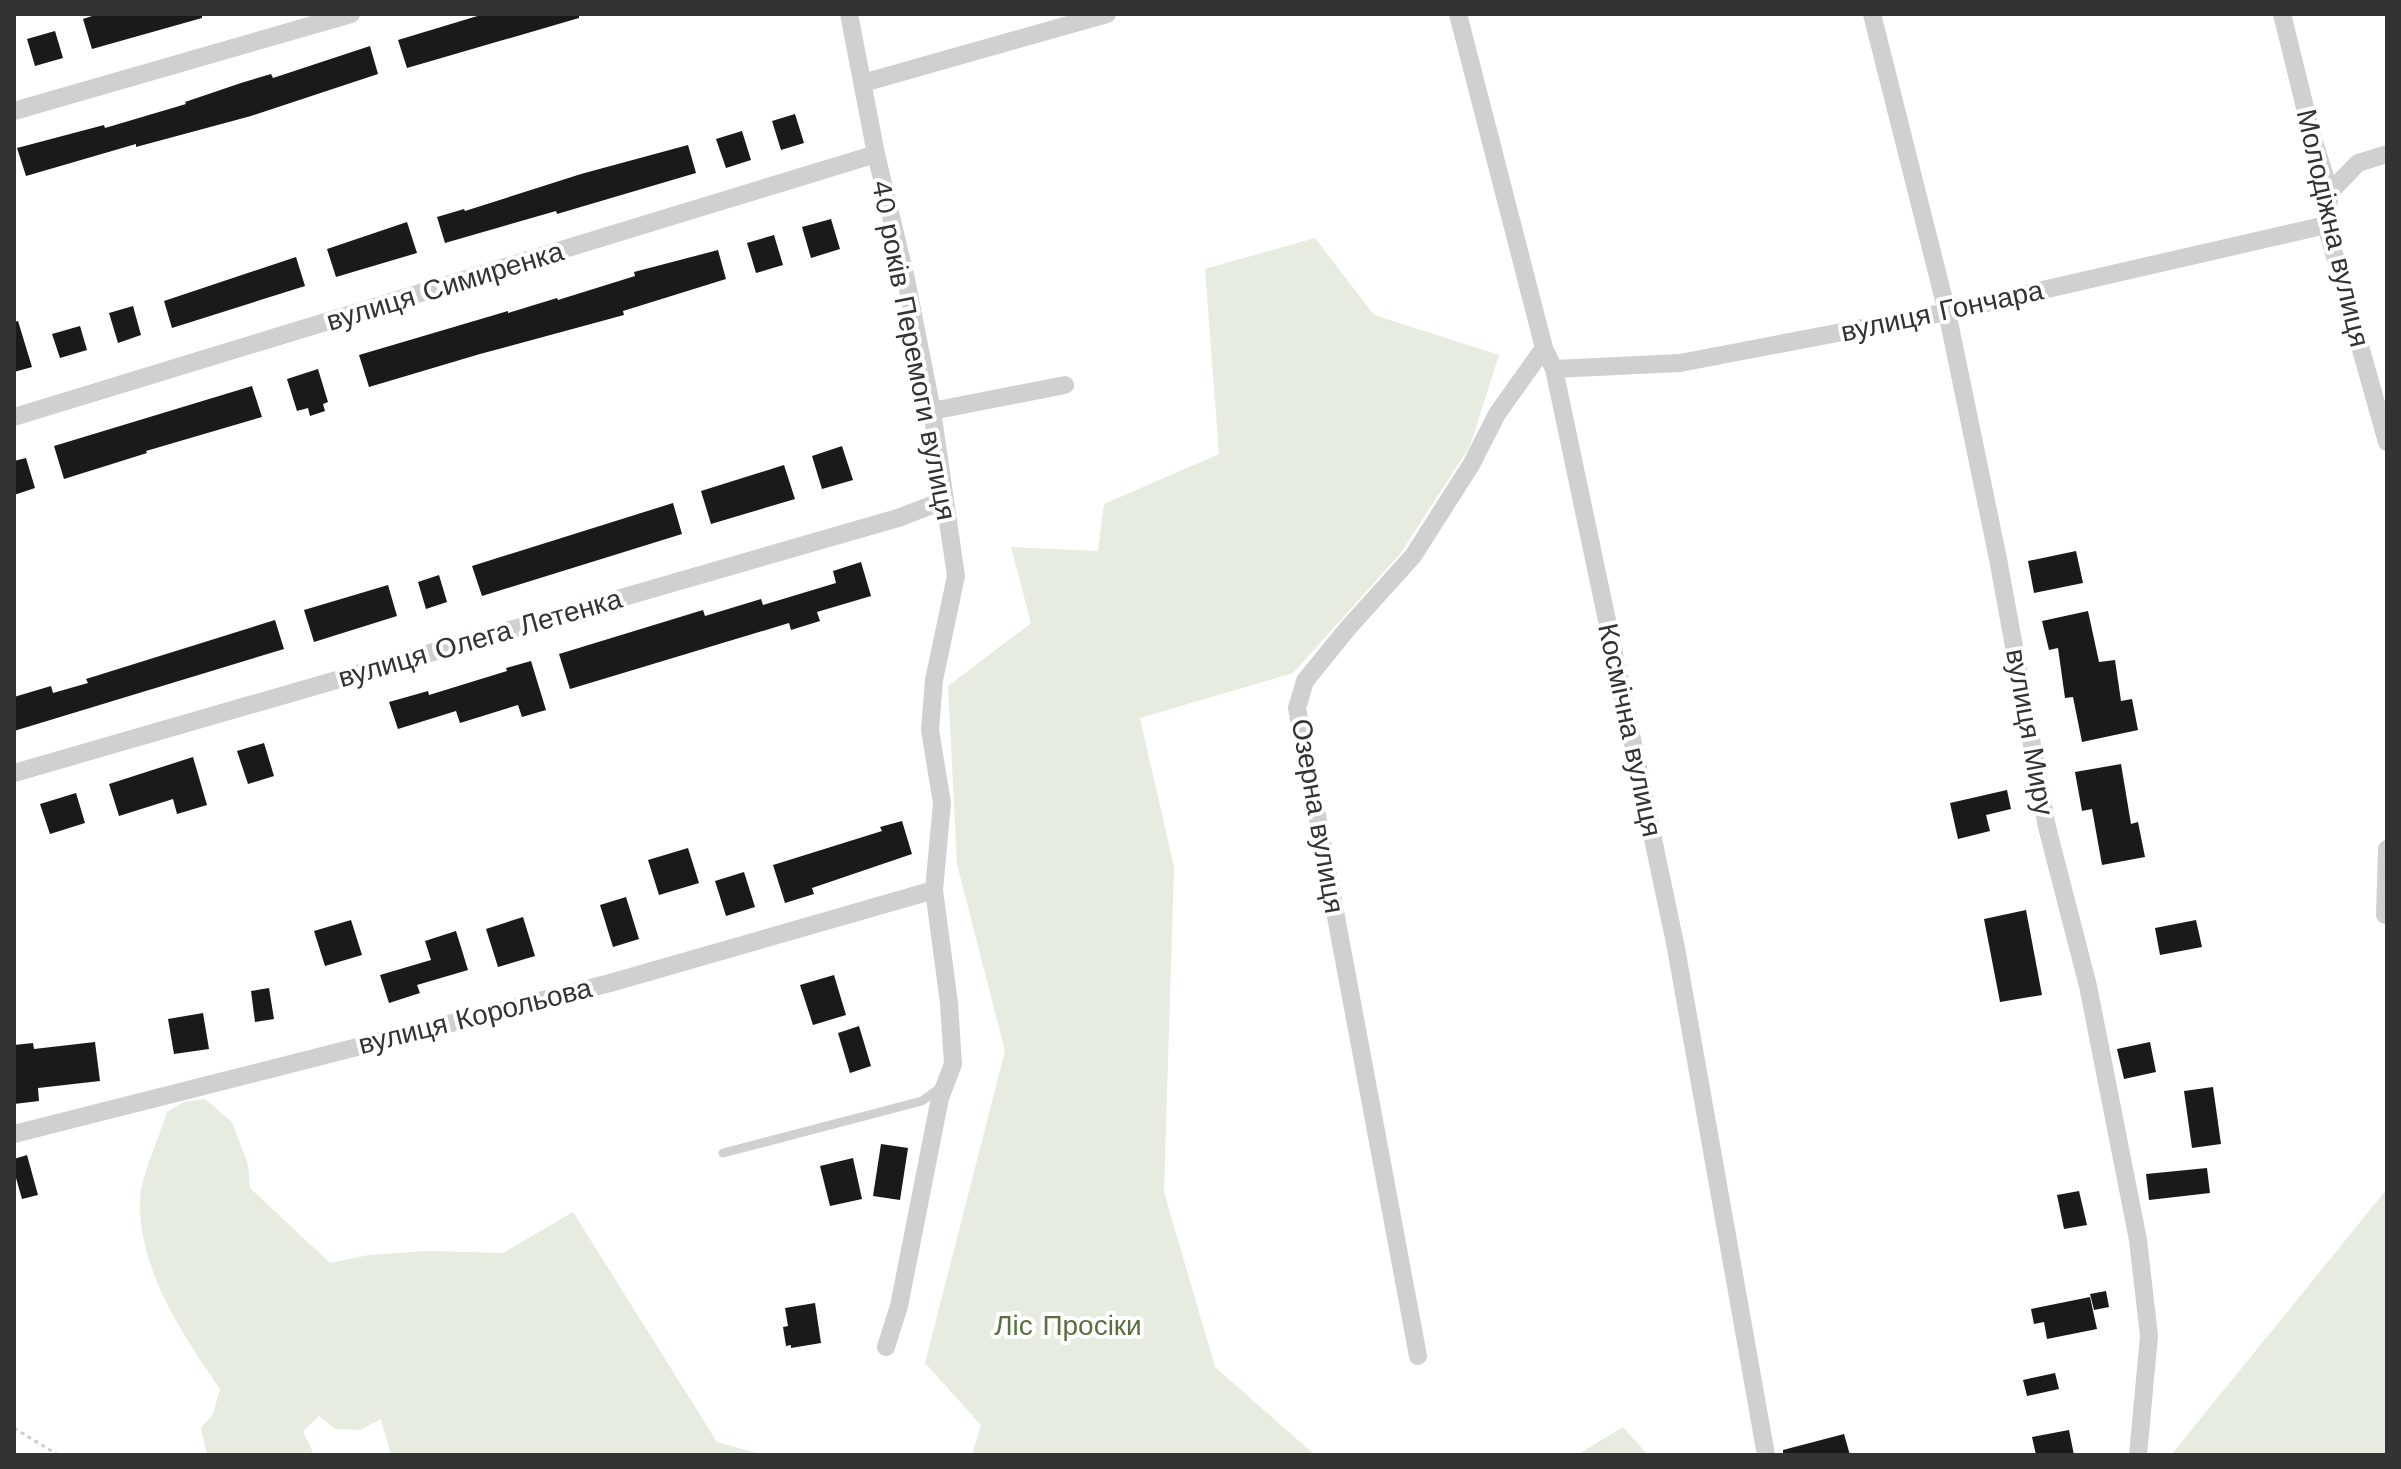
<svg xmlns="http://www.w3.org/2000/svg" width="2401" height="1469" viewBox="0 0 2401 1469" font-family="'Work Sans',sans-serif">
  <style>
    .green { fill: #e6ecdf }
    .building { fill: #1a1a1a }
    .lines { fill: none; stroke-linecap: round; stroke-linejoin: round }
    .path { stroke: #cdcdcd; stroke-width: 3; stroke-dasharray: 4 4; stroke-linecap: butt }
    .lane { stroke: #d0d0d0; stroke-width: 9 }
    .street { stroke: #d0d0d0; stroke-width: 18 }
    .labels { text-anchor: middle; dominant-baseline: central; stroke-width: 8; stroke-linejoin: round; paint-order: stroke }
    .street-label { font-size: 28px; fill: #333; stroke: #fff }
    .park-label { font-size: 28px; fill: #56703f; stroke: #fff }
  </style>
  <rect width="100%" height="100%" fill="#fff"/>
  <path class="green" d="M1315,238L1374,315L1499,355L1470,446L1400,554L1293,673L1140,718L1174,867L1164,1192L1215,1367L1315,1455H972L981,1425L925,1363L1005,1051L957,864L948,686L1031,623L1011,547L1098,551L1104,504L1219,454L1205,269Z
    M205,1099L232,1122L248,1165L250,1188L330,1263L369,1255L428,1251L503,1253L573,1212L717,1442L764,1455H391L381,1419L360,1430L335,1429L319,1416L303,1431L314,1455H207L201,1428L213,1414L220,1389C183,1335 138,1269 140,1200C141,1177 160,1135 167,1112L184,1102Z
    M2387,1189V1455H2171Z
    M1623,1427L1648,1455H1577Z"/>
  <path class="building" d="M98,14H202V18L92,49L83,19Z
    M484,14H579V18L407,68L398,40Z
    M55,31L63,58L35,66L27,39Z
    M370,46L378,74L251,116L136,147V144L26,176L17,148L104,125L105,128L186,104L185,102L241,83L271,74L273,78Z
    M795,114L804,143L781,150L772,121Z
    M742,131L751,160L726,168L716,139Z
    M688,145L696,173L557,214L556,211L445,243L437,217L464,209L465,211L581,174Z
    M831,219L840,249L811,258L802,227Z
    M407,222L417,253L336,277L327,249Z
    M774,235L783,265L756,273L747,243Z
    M718,250L726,279L623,311L624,315L480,354L369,387L359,355L508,311V313L557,298L558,300L635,276L634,272Z
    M296,257L305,286L172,328L164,301Z
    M133,306L141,335L118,343L109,313Z
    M18,321L32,367L14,372V322Z
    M80,326L87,350L60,358L52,334Z
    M318,369L328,402L323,404L325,411L310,416L308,408L297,411L287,379Z
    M252,386L262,417L146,451L147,453L64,479L54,446Z
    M842,446L853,480L822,489L812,456Z
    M26,458L35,488L14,495V461Z
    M784,465L795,499L711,524L701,491Z
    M673,503L682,534L482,596L472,566Z
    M2076,551L2083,583L2034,593L2028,561Z
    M861,562L871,596L817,612L820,621L791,630L789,623L570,689L559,654L703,610L705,616L761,599L763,605L836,583L833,571Z
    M439,575L447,602L426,609L418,582Z
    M388,585L397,616L314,642L304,610Z
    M2088,611L2099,662L2115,660L2121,701L2132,699L2138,730L2082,742L2073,697L2065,698L2058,648L2049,650L2042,621Z
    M275,620L284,649L14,731V697L51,686L53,693L88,683L86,679Z
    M531,661L546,710L522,717L518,705L460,723L456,711L398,729L389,702L428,691L429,695L507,671L506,668Z
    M264,743L274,776L248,784L237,751Z
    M193,757L207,805L177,814L173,799L119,816L109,784Z
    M2121,764L2131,824L2138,822L2145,857L2102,865L2092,809L2082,811L2075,772Z
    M2007,790L2011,809L1986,815L1990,831L1958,839L1950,803Z
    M76,793L85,823L50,834L40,804Z
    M902,821L912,854L812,888L814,894L785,903L773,865L882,831L880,827Z
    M688,848L699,883L659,895L648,860Z
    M744,872L755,907L726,916L715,881Z
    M626,897L639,939L613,947L600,905Z
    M2026,910L2042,995L2000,1002L1984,919Z
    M523,917L535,956L498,967L486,929Z
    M351,920L362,955L325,966L314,931Z
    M2196,920L2202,947L2160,955L2155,928Z
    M456,931L468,970L417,985L420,993L389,1003L380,975L431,960L425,941Z
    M834,975L846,1015L813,1025L800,985Z
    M269,988L274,1019L255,1022L251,991Z
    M203,1013L209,1049L174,1054L168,1019Z
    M859,1026L871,1066L850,1073L838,1033Z
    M95,1042L100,1081L38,1088L39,1101L14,1104V1045L33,1043L34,1049Z
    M2150,1042L2156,1072L2124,1079L2117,1049Z
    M2213,1087L2221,1144L2192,1148L2184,1091Z
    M881,1144L908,1148L900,1200L873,1196Z
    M27,1155L38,1195L22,1199L14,1171V1159Z
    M853,1158L862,1199L830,1206L820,1166Z
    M2207,1168L2210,1193L2149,1200L2146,1174Z
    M2079,1191L2087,1225L2064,1229L2057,1195Z
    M2106,1291L2109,1307L2094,1310L2090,1294Z
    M2090,1297L2097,1329L2047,1339L2044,1322L2034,1324L2031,1309Z
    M815,1303L821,1343L791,1348V1345L786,1346L783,1327L788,1326L785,1308Z
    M2055,1373L2059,1389L2027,1396L2023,1380Z
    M2069,1430L2074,1455H2036L2032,1437Z
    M1844,1434L1850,1455H1783V1450Z"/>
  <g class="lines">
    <path class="path" d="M14,1428L58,1455"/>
    <path class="lane" d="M723,1153L922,1101L941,1087"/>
    <path class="street" d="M849,14L876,154L906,279L932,411L956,576L934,680L930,730L942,803L934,890L949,1003L953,1064L940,1098L899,1306L886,1347
      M1458,14L1544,348L1554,369L1676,948L1766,1455
      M1872,14L1947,312L1998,559L2047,827L2088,986L2138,1240L2149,1336L2138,1455
      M2282,14L2312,136L2330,192L2326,225L2387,442
      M863,83L1107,14
      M14,111L351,14
      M2330,192L2358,163L2387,154
      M1554,369L1680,363L1947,312L2326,225
      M932,411L1065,385
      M14,417L876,154
      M14,773L898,518L945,500
      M2385,915L2387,849
      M14,1134L610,983L934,890
      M1418,1356L1297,708L1305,681L1348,628L1413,556L1471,465L1497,414L1544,348"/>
  </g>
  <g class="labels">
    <g class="street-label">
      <text transform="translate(2333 228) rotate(77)">Молодіжна вулиця</text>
      <text transform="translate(445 286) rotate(-17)">вулиця Симиренка</text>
      <text transform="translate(1942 311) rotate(-12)">вулиця Гончара</text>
      <text transform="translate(914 350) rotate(79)">40 років Перемоги вулиця</text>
      <text transform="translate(480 638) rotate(-16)">вулиця Олега Летенка</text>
      <text transform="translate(1630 730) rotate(78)">Космічна вулиця</text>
      <text transform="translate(2030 732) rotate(80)">вулиця Миру</text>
      <text transform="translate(1318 816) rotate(80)">Озерна вулиця</text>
      <text transform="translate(475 1016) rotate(-14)">вулиця Корольова</text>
    </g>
    <g class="park-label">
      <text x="1068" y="1325">Ліс Просіки</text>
    </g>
  </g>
  <rect width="2401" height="1469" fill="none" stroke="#333333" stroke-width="32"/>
</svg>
